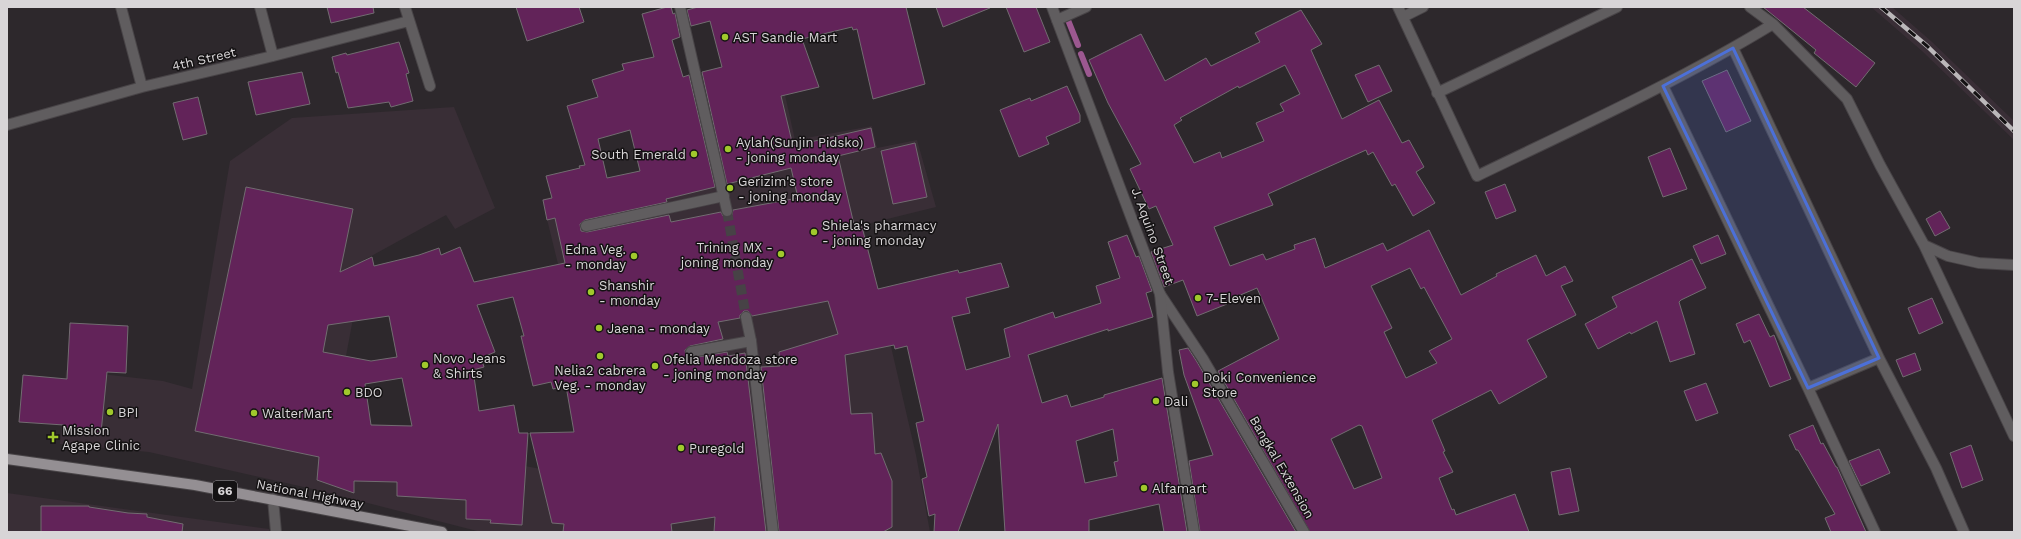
<svg xmlns="http://www.w3.org/2000/svg" width="2021" height="539" viewBox="0 0 2021 539" font-family="'Work Sans',sans-serif">
  <style>
    .built { fill: #392e36 }
    .lines { fill: none; stroke-linecap: round; stroke-linejoin: round }
    .stream { stroke: #9c5890; stroke-width: 6 }
    .building { fill: #622359; stroke: #726c71; fill-rule: evenodd }
    .minor-tunnel { stroke: #474246; stroke-width: 10; stroke-dasharray: 10 5; stroke-linecap: butt }
    .pedestrian-casing { stroke: #484447; stroke-width: 12 }
    .minor-casing { stroke: #484447; stroke-width: 12 }
    .tertiary-casing { stroke: #484447; stroke-width: 12 }
    .primary-casing { stroke: #484447; stroke-width: 12 }
    .pedestrian { stroke: #605d5f; stroke-width: 10 }
    .minor { stroke: #605d5f; stroke-width: 10 }
    .tertiary { stroke: #605d5f; stroke-width: 10 }
    .primary { stroke: #948f93; stroke-width: 10 }
    .rail-casing { stroke: #bbb8ba; stroke-width: 4.5 }
    .rail { stroke: #141213; stroke-width: 3; stroke-dasharray: 9; stroke-linecap: butt }
    .marked { fill: #4c70d8; fill-opacity: 0.2; stroke: #4c70d8; stroke-width: 3; stroke-linejoin: round }
    .poi-dot { fill: #a0c92c; stroke: #141213; stroke-width: 1.5 }
    .labels { text-anchor: middle; dominant-baseline: central; stroke-width: 3; stroke-linejoin: round; paint-order: stroke }
    .shield { fill: #141213; stroke: #9d9a9c; stroke-width: 1 }
    .shield-label { font-size: 12px; font-weight: bold; fill: #d8d5d7 }
    .poi-label { font-size: 13px; fill: #d8d5d7; stroke: #141213; text-anchor: start }
    .street-label { font-size: 13px; fill: #d8d5d7; stroke: #141213 }
  </style>
  <rect width="100%" height="100%" fill="#2d282c"/>
  <path class="built" d="M1871,7H1892L1931,41L2014,121V140L1922,51Z
    M785,95L795,140L872,126L877,148L917,140L936,207L863,225L916,455L930,532H481L317,490L149,452L60,444L66,370L163,381L192,389L230,161L292,118L454,107L495,208L455,229L446,215L364,260L346,356L360,359L365,383L366,424L412,425L377,265L416,256L463,423L525,466L584,477L588,386L542,199L723,159L712,112Z
    M7,493L269,529V532H7Z"/>
  <g class="lines">
    <path class="stream" d="M1068,20L1078,45
      M1081,54L1089,74"/>
  </g>
  <path class="building" d="M327,7H373L374,13L331,23Z
    M516,7H579L584,22L527,41Z
    M667,7H671L673,14L675,13L680,37L672,40L683,77L689,75L715,187L666,199L667,202L585,220L580,224L581,231L587,232L669,215L671,222L721,212L723,216L728,217L732,215L733,210L798,198L791,168L727,184L702,72L722,67L710,21L691,26L687,10L698,7H906L925,84L873,99L857,29L853,30L852,27L802,39L819,87L781,96L793,146L871,128L875,147L838,156L855,229L862,227L878,289L958,270L959,273L1001,263L1009,287L966,298L970,313L952,317L966,370L1010,357L1004,329L1053,312L1055,318L1101,303L1096,286L1120,278L1108,242L1127,235L1136,257L1139,256L1152,291L1146,293L1153,317L1108,331V329L1028,355L1042,403L1067,395L1071,407L1104,397V395L1162,378L1187,532H1164L1159,504L1089,520V532H1005L998,424L958,532H934L935,514L929,516L922,479L927,477L916,423L924,421L907,346L895,349L894,345L845,355L851,414L872,413L875,454L881,453L892,481V527L883,532H779L761,367L780,366L779,352L838,334L828,301L752,316L748,311H744L740,315V318L718,322L723,339L690,346L685,350L686,356L692,358L727,352L728,356L745,353L766,532H714L715,517L671,524L672,532H563L564,524L552,523L530,433L574,432L566,386L553,389L551,382L533,386L521,336H524L513,297L477,305L495,352L481,358L484,367L473,370L479,411L514,405L519,433H528L522,525L490,523L491,520L466,519V500L397,496V482L354,481V493L317,480L319,457L195,431L246,187L353,209L340,272L372,257L374,266L419,255L439,248L441,255L460,247L474,282L565,263L555,218L547,220L543,200L552,198L546,176L580,168L579,166L585,165L567,106L598,97L592,80L624,70L622,64L654,57L642,14ZM630,130L640,171L607,178L598,139ZM389,316L397,357L371,361L323,352L328,325ZM402,378L412,426L371,425L365,384ZM1113,429L1118,461L1114,462L1117,476L1085,483L1076,441Z
    M936,7H990V8L943,27Z
    M1006,7H1036L1050,42L1024,52Z
    M1763,7H1803L1875,63L1856,87L1814,53L1816,50Z
    M1301,10L1322,44L1311,50L1342,119L1379,100L1402,143L1409,140L1424,167L1416,172L1435,203L1413,216L1395,184L1392,186L1373,152L1368,155L1366,150L1268,194L1273,205L1214,227L1230,266L1263,254L1266,260L1295,249L1294,245L1315,238L1325,268L1383,243L1387,251L1429,230L1461,295L1497,276L1496,274L1536,255L1546,276L1565,266L1573,281L1561,286L1576,315L1527,340L1547,377L1499,404L1491,390L1432,420L1445,451L1443,452L1453,472L1439,478L1452,510L1454,509L1456,515L1515,494L1529,532H1310L1218,371L1279,339L1257,288L1226,301L1227,304L1197,316L1183,280L1164,287L1151,252L1173,245L1156,206L1149,209L1130,169L1141,164L1108,103L1089,60L1141,34L1165,81L1206,58L1211,66L1260,42L1255,33ZM1285,65L1300,94L1280,104L1284,111L1256,123L1264,141L1222,158L1220,152L1194,163L1174,125L1182,120L1180,118L1238,86L1239,88ZM1410,268L1421,289L1424,287L1452,339L1429,351L1437,363L1406,378L1384,332L1392,328L1371,286ZM1359,425L1362,426L1382,478L1354,489L1331,439Z
    M399,42L409,73L406,74L413,101L391,107L389,102L348,108L338,72L336,73L332,57L346,53L347,55Z
    M1379,65L1392,91L1368,102L1355,75Z
    M1727,70L1751,121L1726,132L1702,81Z
    M302,72L310,104L256,115L248,82Z
    M1067,86L1080,115V122L1046,137L1049,144L1019,157L1000,110L1030,98L1031,101Z
    M198,97L207,134L183,140L173,103Z
    M915,143L927,197L893,204L881,151Z
    M1670,148L1687,189L1663,197L1648,157Z
    M1505,184L1516,211L1496,219L1485,192Z
    M1940,211L1950,228L1935,236L1926,219Z
    M1718,235L1726,254L1701,264L1693,246Z
    M1692,259L1706,288L1681,300L1679,302L1695,354L1670,362L1657,321L1631,334L1630,332L1598,349L1585,324L1617,307L1612,297Z
    M1932,298L1943,323L1919,334L1908,308Z
    M1759,314L1770,337L1774,335L1791,379L1770,387L1750,340L1744,343L1736,324Z
    M70,323L128,326L126,373L107,372L101,433L63,429L64,425L19,422L23,375L67,379Z
    M1188,348L1197,362L1296,532H1200L1189,461L1213,455L1184,375L1179,350Z
    M1915,353L1921,370L1903,377L1896,360Z
    M1706,383L1718,413L1696,421L1684,391Z
    M1813,425L1821,444L1823,443L1836,467H1837L1866,532H1831L1825,518L1835,514L1798,450H1796L1789,435Z
    M1971,445L1983,480L1962,488L1950,453Z
    M1879,449L1890,473L1861,486L1849,461Z
    M1570,468L1579,511L1559,515L1551,472Z
    M41,506H89V507L128,513L147,514V517L183,524L182,532H41Z"/>
  <g class="lines">
    <path class="minor-tunnel" d="M727,211L746,317"/>
    <g class="pedestrian-casing">
      <path id="pedestrian" d="M586,226L724,196
        M691,352L751,341"/>
    </g>
    <g class="minor-casing">
      <path id="minor" d="M121,7L142,87
        M260,7L273,56
        M405,7L430,86
        M680,7L727,211
        M1398,7L1477,176C1576,128 1678,82 1773,24
        M1750,7L1773,24L1847,99L1880,165L1924,245L2014,436
        M1403,17L1423,7
        M1057,20L1086,7
        M1733,48L1879,358L1936,468L1964,532
        M1663,86L1808,388L1875,532
        M1437,93L1617,7
        M7,125L142,87L273,56L409,21
        M1924,245L1948,256L1979,263L2014,265
        M1160,294L1203,359L1304,532
        M746,317L751,341L773,532
        M1808,388L1879,358
        M273,499L276,532"/>
    </g>
    <g class="tertiary-casing">
      <path id="tertiary" d="M1052,7L1160,294L1168,372L1194,532"/>
    </g>
    <g class="primary-casing">
      <path id="primary" d="M7,459L195,485L442,532"/>
    </g>
    <use href="#pedestrian" class="pedestrian"/>
    <use href="#minor" class="minor"/>
    <use href="#tertiary" class="tertiary"/>
    <use href="#primary" class="primary"/>
    <g class="rail-casing">
      <path id="rail" d="M1881,7L1927,46L2014,131"/>
    </g>
    <use href="#rail" class="rail"/>
  </g>
  <path class="marked" d="M1733,48L1879,358L1808,388L1663,86Z"/>
  <g class="poi-dot">
    <circle cx="725" cy="37" r="4"/>
    <circle cx="728" cy="149" r="4"/>
    <circle cx="694" cy="154" r="4"/>
    <circle cx="730" cy="188" r="4"/>
    <circle cx="814" cy="232" r="4"/>
    <circle cx="781" cy="254" r="4"/>
    <circle cx="634" cy="256" r="4"/>
    <circle cx="591" cy="292" r="4"/>
    <circle cx="1198" cy="298" r="4"/>
    <circle cx="599" cy="328" r="4"/>
    <circle cx="600" cy="356" r="4"/>
    <circle cx="425" cy="365" r="4"/>
    <circle cx="655" cy="366" r="4"/>
    <circle cx="1195" cy="384" r="4"/>
    <circle cx="347" cy="392" r="4"/>
    <circle cx="1156" cy="401" r="4"/>
    <circle cx="110" cy="412" r="4"/>
    <circle cx="254" cy="413" r="4"/>
    <path d="M51 431h4v4h4v4h-4v4h-4v-4h-4v-4h4z"/>
    <circle cx="681" cy="448" r="4"/>
    <circle cx="1144" cy="488" r="4"/>
  </g>
  <g class="labels">
    <rect class="shield" x="213" y="481" width="24" height="20" rx="3"/>
    <g class="shield-label">
      <text x="225" y="491">66</text>
    </g>
    <g class="poi-label">
      <text x="733" y="37">AST Sandie Mart</text>
      <text x="736" y="142">Aylah(Sunjin Pidsko)<tspan x="736" dy="15">- joning monday</tspan></text>
      <text x="686" y="154" text-anchor="end">South Emerald</text>
      <text x="738" y="181">Gerizim's store<tspan x="738" dy="15">- joning monday</tspan></text>
      <text x="822" y="225">Shiela's pharmacy<tspan x="822" dy="15">- joning monday</tspan></text>
      <text x="773" y="247" text-anchor="end">Trining MX -<tspan x="773" dy="15">joning monday</tspan></text>
      <text x="626" y="249" text-anchor="end">Edna Veg.<tspan x="626" dy="15">- monday</tspan></text>
      <text x="599" y="285">Shanshir<tspan x="599" dy="15">- monday</tspan></text>
      <text x="1206" y="298">7-Eleven</text>
      <text x="607" y="328">Jaena - monday</text>
      <text x="433" y="358">Novo Jeans<tspan x="433" dy="15">&amp; Shirts</tspan></text>
      <text x="663" y="359">Ofelia Mendoza store<tspan x="663" dy="15">- joning monday</tspan></text>
      <text x="600" y="370" text-anchor="middle">Nelia2 cabrera<tspan x="600" dy="15">Veg. - monday</tspan></text>
      <text x="1203" y="377">Doki Convenience<tspan x="1203" dy="15">Store</tspan></text>
      <text x="355" y="392">BDO</text>
      <text x="1164" y="401">Dali</text>
      <text x="118" y="412">BPI</text>
      <text x="262" y="413">WalterMart</text>
      <text x="62" y="430">Mission<tspan x="62" dy="15">Agape Clinic</tspan></text>
      <text x="689" y="448">Puregold</text>
      <text x="1152" y="488">Alfamart</text>
    </g>
    <g class="street-label">
      <text transform="translate(204 59) rotate(-13)">4th Street</text>
      <text transform="translate(1153 236) rotate(70)">J. Aquino Street</text>
      <text transform="translate(1282 467) rotate(60)">Bangkal Extension</text>
      <text transform="translate(310 494) rotate(11)">National Highway</text>
    </g>
  </g>
  <rect width="2021" height="539" fill="none" stroke="#d8d5d7" stroke-width="16"/>
</svg>
